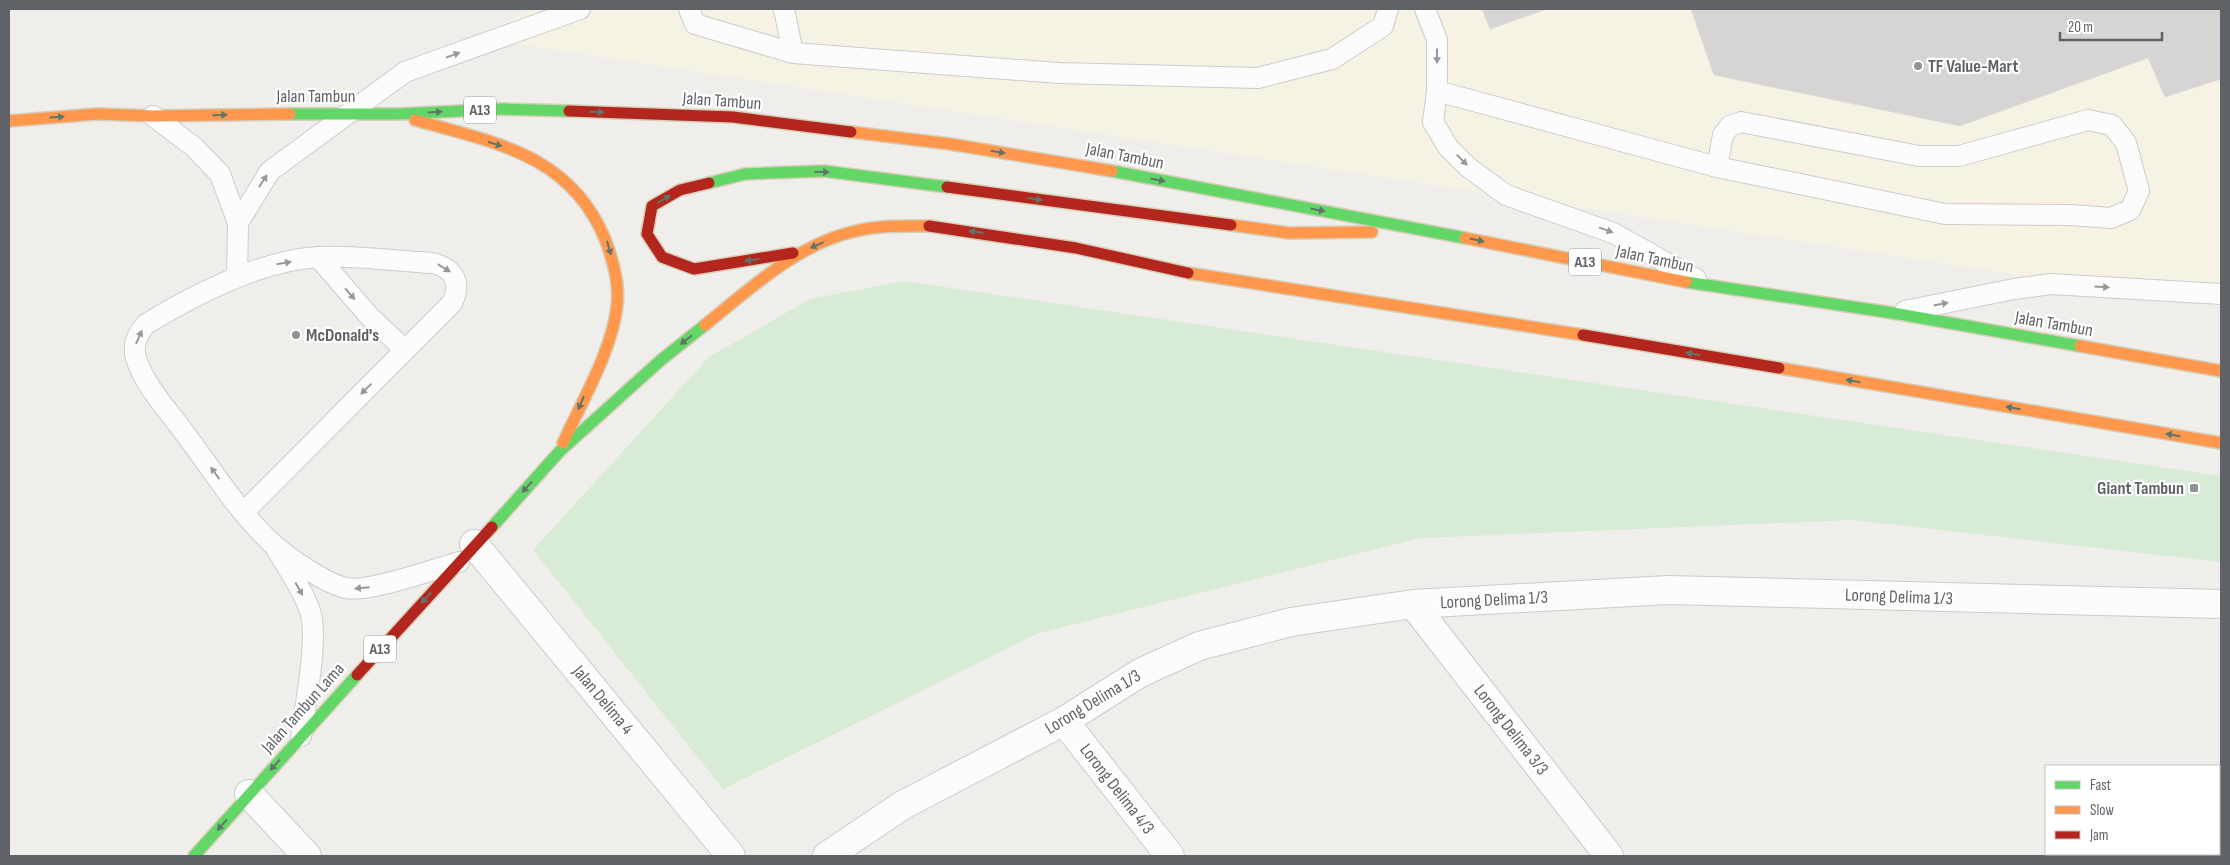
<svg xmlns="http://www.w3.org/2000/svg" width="2230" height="865" viewBox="0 0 2230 865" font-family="'Sofia Sans Condensed',sans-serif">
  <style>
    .commercial { fill: #f7f3e4 }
    .green { fill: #d8ebd6 }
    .building { fill: #d6d5d3; stroke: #deddd9 }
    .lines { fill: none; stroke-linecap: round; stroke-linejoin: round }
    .lane-casing { stroke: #cbcccc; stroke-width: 22 }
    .street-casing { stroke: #cbcccc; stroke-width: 30 }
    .fast-casing { stroke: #d7ceb8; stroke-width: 14 }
    .slow-casing { stroke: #d7ceb8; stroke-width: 14 }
    .jam-casing { stroke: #d7ceb8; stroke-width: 14 }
    .lane { stroke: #fdfcfc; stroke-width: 20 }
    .street { stroke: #fdfcfc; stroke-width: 28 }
    .fast { stroke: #63d668; stroke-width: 11 }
    .slow { stroke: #ff974d; stroke-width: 11 }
    .jam { stroke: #b3261e; stroke-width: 11 }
    .oneway { fill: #96999c }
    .oneway2 { fill: #607468 }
    .poi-dot { fill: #919496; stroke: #fff; stroke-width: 2 }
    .labels { text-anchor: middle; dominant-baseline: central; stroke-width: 4.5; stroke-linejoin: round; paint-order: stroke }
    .shield { fill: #fff; stroke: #8f9295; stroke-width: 1 }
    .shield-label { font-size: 16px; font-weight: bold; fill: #5f6368 }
    .poi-label { font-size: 18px; font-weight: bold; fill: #5f6368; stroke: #fff; text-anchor: start }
    .street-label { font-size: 18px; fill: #5f6368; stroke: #fff }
  </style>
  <rect width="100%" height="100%" fill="#efeeea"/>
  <path class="commercial" d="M535,9H2221V306L471,37Z"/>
  <path class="green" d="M904,281L2221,476V562L1853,520L1421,538L1039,633L723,789L533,550L709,357L810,299Z"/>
  <path class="building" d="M1482,9H1547L1490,29Z
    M1691,9H2221V79L2165,97L2148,58L1960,126L1714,75Z"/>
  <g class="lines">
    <g class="lane-casing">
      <path id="lane" d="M689,9L695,24L793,53L1059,73L1258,78L1332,59L1383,26L1388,9
        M784,9L793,53
        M1425,9L1437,40V91L1433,122L1448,147L1468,167L1506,195L1613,233L1696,279
        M1437,91L1717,167L1945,214L2070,215L2111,218L2130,210L2139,191L2126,143L2112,125L2088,120L1959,156H1919L1741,122L1730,126L1723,135L1717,167
        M153,116L194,147L220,174L238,223L237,277
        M238,223L270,171L405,72L580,9
        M318,257L370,317L405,350
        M1905,311L2014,289L2051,284L2221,294
        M244,512L452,303C462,282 454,269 433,263C396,261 355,255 319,257C262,260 194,295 146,324C138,333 132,345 136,358C144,385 167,409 183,431C212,469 239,514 275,546C290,559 327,584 346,588C367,593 435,569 459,562
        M277,550C288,569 303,590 310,611C319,638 305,705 301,736"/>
    </g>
    <g class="street-casing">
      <path id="street" d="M474,544L731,856
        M1413,604L1609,856
        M1064,721L1170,856
        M249,794L307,856
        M827,856L903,805L1064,721L1140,673L1199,646L1291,622L1413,604L1668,590L2221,604"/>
    </g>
    <g class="fast-casing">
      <path id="fast" d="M290,114H398L503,109L569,111
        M1112,171L1465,238
        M709,183L745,174L824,171L947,187
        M1686,282L1893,313L2080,346
        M492,527L560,451L661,360L705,325
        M194,856L357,675"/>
    </g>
    <g class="slow-casing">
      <path id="slow" d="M415,120C495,143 570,154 605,239C613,260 620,284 617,306C612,351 582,401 563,443
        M9,121L97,114L153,116L290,114
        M851,132L950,144L1112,171
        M1231,225L1289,233L1372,232
        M1465,238L1686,282
        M1188,273L1583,335
        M705,325C751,288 797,244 856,231C880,225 904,226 929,226
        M2080,346L2221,371
        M1779,368L2221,443"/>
    </g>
    <g class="jam-casing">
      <path id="jam" d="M569,111L733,117L851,132
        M709,183L680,190L652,206L647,234L662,257L694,269L793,253
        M947,187L1231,225
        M929,226L1076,248L1188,273
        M1583,335L1779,368
        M357,675L492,527"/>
    </g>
    <use href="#lane" class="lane"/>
    <use href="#street" class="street"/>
    <use href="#fast" class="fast"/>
    <use href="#slow" class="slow"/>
    <use href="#jam" class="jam"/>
  </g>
  <defs><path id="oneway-solid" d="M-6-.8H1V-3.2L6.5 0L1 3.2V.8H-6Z" transform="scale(1.25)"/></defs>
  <g class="oneway">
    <use href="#oneway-solid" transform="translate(453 55) rotate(-20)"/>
    <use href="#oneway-solid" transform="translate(1437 56) rotate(90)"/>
    <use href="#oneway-solid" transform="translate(1462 160) rotate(45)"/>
    <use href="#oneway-solid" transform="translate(263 181) rotate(-57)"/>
    <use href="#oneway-solid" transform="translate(1606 230) rotate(20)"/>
    <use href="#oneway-solid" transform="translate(284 263) rotate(-9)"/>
    <use href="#oneway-solid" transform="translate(444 268) rotate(31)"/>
    <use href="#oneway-solid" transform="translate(2102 287) rotate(3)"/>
    <use href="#oneway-solid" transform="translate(350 294) rotate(49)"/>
    <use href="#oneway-solid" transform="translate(1941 304) rotate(-11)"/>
    <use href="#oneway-solid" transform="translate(139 337) rotate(-66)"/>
    <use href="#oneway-solid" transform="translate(366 389) rotate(135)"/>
    <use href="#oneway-solid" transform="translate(215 473) rotate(-126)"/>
    <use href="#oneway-solid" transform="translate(362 588) rotate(175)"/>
    <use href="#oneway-solid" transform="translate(299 589) rotate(61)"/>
  </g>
  <g class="oneway2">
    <use href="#oneway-solid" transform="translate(435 112) rotate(-3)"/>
    <use href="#oneway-solid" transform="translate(597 112) rotate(2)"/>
    <use href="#oneway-solid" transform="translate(220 115) rotate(-1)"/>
    <use href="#oneway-solid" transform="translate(57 117) rotate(-4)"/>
    <use href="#oneway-solid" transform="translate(495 144) rotate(17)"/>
    <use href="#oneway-solid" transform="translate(998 152) rotate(9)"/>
    <use href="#oneway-solid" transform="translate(822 172) rotate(1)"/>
    <use href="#oneway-solid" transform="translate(1158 180) rotate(11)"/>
    <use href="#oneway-solid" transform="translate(664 199) rotate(-30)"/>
    <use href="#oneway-solid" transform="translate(1035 199) rotate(8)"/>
    <use href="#oneway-solid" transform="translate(1318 210) rotate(11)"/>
    <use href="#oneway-solid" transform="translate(976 232) rotate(-172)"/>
    <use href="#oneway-solid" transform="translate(1477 240) rotate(12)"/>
    <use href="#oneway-solid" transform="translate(817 245) rotate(157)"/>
    <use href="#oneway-solid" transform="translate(609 248) rotate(74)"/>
    <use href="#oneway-solid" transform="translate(752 260) rotate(171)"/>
    <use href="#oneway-solid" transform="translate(686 340) rotate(142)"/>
    <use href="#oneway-solid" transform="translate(1693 354) rotate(-170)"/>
    <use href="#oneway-solid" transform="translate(1853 381) rotate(-170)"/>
    <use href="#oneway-solid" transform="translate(581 403) rotate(113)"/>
    <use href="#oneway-solid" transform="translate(2013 408) rotate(-170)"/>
    <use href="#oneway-solid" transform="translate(2173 435) rotate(-170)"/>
    <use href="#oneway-solid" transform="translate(527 487) rotate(133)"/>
    <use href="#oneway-solid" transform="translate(426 598) rotate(132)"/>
    <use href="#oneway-solid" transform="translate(275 765) rotate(132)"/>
    <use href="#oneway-solid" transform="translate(222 825) rotate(131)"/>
  </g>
  <g class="poi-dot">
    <circle cx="1918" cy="66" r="5"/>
    <circle cx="296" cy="335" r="5"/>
    <rect x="2189" y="483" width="10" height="10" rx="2.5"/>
  </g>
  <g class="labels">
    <g class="shield">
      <rect x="464" y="96.5" width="32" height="27" rx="4"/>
      <rect x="1569" y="248.5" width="32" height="27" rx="4"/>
      <rect x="364" y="635.5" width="32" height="27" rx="4"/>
    </g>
    <g class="shield-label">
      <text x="480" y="110">A13</text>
      <text x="1585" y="262">A13</text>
      <text x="380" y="649">A13</text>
    </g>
    <g class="poi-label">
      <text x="1928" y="66">TF Value-Mart</text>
      <text x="306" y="335">McDonald's</text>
      <text x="2184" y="488" text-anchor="end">Giant Tambun</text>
    </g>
    <g class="street-label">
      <text x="316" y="96">Jalan Tambun</text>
      <text transform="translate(722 101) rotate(4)">Jalan Tambun</text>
      <text transform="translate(1125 156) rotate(11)">Jalan Tambun</text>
      <text transform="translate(1655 259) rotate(12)">Jalan Tambun</text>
      <text transform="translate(2054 324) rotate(10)">Jalan Tambun</text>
      <text transform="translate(1899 597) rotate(2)">Lorong Delima 1/3</text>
      <text transform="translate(1494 600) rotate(-3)">Lorong Delima 1/3</text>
      <text transform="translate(603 700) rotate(50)">Jalan Delima 4</text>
      <text transform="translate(1093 702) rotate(-31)">Lorong Delima 1/3</text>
      <text transform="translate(303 708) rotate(-48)">Jalan Tambun Lama</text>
      <text transform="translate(1511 730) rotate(52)">Lorong Delima 3/3</text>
      <text transform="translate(1117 789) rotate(52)">Lorong Delima 4/3</text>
    </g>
  </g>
  <rect width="2230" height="865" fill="none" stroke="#5f6368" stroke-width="20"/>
  <rect x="2045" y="765" width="175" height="90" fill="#ffffff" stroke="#bfc1c3"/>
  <rect x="2055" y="781" width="25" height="8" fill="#63d668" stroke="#bfc1c3"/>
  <text x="2090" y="790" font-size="15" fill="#5f6368">Fast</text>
  <rect x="2055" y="806" width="25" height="8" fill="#ff974d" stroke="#bfc1c3"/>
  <text x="2090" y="815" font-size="15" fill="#5f6368">Slow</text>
  <rect x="2055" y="831" width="25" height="8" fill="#b3261e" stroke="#bfc1c3"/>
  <text x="2090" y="840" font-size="15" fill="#5f6368">Jam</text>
  <path d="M2060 32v8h102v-8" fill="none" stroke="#5f6368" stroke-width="2.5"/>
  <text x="2068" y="32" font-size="15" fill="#5f6368" stroke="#ffffff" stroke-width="4" paint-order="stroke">20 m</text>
</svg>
